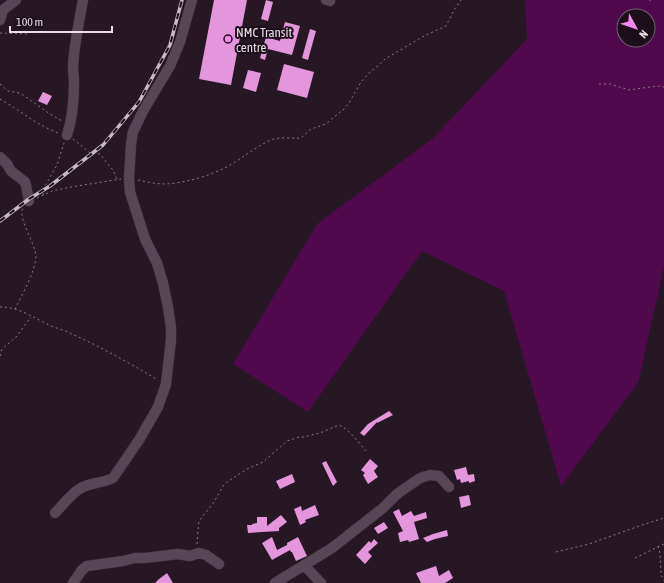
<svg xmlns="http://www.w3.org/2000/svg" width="664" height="583" viewBox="0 0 664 583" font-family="'Asap Condensed',sans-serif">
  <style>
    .green { fill: #4f094c; fill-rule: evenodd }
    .building { fill: #e396db }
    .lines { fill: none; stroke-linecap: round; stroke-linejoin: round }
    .minor-casing { stroke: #3f333e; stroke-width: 11 }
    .path { stroke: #897b87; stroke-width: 1; stroke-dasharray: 2 3; stroke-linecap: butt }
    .minor { stroke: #584555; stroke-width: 10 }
    .rail-casing { stroke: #c6bac4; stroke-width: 3.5 }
    .rail { stroke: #1d0e1b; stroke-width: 2; stroke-dasharray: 6; stroke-linecap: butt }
    .poi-dot { fill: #f688ed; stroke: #1d0e1b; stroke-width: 1.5 }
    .labels { text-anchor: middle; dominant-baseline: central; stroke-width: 4; stroke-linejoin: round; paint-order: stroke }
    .poi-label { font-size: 13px; fill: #eadfe8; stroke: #1d0e1b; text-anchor: start }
  </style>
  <rect width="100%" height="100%" fill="#271725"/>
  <path class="green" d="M525,0H664V267L638,383L561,486L504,291L422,251L308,412L233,364L317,224L432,139L527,39ZM624,16H648V40H624Z"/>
  <path class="building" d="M214,0H247L231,85L199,79Z
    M266,0L273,2L268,21L261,19Z
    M285,22L300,26L292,55L268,49L265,60L260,58L266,37L280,41Z
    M310,29L316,31L308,60L302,58Z
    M284,64L314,72L307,98L277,90Z
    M248,70L261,73L256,92L243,88Z
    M43,92L52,96L47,105L38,101Z
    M389,411L393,415L377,423V422L364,436L360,433L368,424Z
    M370,459L378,466L374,471L378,477L368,484L363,475L365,473L361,470Z
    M326,461L337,482L333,486L322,463Z
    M466,467L468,475L474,474L475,481L469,483V481L461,483L460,479L457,480L454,470Z
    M292,474L295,482L280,489L276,481Z
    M469,495L471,505L461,508L459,497Z
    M315,505L319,515L305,520L306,522L300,525L294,509L301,506L302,511Z
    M399,509L402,516L411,511L414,516L426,512L427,518L414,522L419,539L409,542L408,540L400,542L398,533L403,531L393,512Z
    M281,515L287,522L279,528V531L248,533L247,525H252V524L257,523V517H267V526Z
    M384,522L388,528L378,534L374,528Z
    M447,530L448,536L435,539L427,542L423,538L433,534Z
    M272,537L277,550L287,545V543L298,537L307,556L296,561L292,552H291L290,550L272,560L262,543Z
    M374,539L378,543L368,552L372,556L365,564L356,555L369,541L371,543Z
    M436,566L439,576L449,570L453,578L445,583H421L416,573Z
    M167,573L173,583H155L159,579Z"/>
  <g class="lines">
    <g class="minor-casing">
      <path id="minor" d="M326,0L330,1
        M0,20L3,10L16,0
        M67,135C73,117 74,102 74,83C74,78 73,72 73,67C74,44 79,23 83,0
        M0,157L7,164L11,171L25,182L26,185L29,201
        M55,513C63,505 73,491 83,487C93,482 104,483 113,478L139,440L158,407L166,384L171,340V328L168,307L163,283L157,263L145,239L130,192L129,179L131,144L133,132L143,111L170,66L180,42L192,0
        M304,565L321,583
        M73,583L82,570L87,566L123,561L135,558H145L178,554L190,556L199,553L206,555L219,564
        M275,583L332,548L383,508L397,494L420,478L430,475L439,476L449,487"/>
    </g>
    <path class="path" d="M649,0H652
      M0,33L28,34
      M0,84L8,91L19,93L23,95L50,114L62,121
      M599,84H610L629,90L657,86L664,87
      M0,99C19,110 37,125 58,133
      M73,139L90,153L100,154L107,163L113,170L117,179
      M138,180C147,182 156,184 165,184C187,183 213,175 232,164C245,156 257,146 271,140C281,136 291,139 301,138L311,129L323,125L327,123L344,109L349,103L361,82L369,73L379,65L385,59L424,36L446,26L454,10L461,0
      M43,195L45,186L57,165L64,143
      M37,198L52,191L71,187L121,179
      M0,307C17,306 36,319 51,326C59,329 67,331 74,335C103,348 131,364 158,380
      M15,309C22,295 35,272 36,257C36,244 17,218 23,208
      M0,356L2,349L16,337L31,317
      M197,544L198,530L199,521L214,502L223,486L227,482L247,469L263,462L287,441L299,437H304L320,433L339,425C350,430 358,442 366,451
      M658,546L660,554L661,574L664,581
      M556,552L589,544L642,525L664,518
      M635,558L664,544"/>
    <use href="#minor" class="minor"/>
    <g class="rail-casing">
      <path id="rail" d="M0,221L29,199L50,186L103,145L139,102L170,45L182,0"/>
    </g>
    <use href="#rail" class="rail"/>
  </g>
  <circle class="poi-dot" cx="228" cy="39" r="4"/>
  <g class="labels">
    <g class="poi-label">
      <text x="236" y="32">NMC Transit<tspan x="236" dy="15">centre</tspan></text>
    </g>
  </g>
  <g transform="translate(636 28) rotate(130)"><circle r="19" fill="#1d0e1b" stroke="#6f626d"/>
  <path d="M0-3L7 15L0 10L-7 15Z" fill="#f688ed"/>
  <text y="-6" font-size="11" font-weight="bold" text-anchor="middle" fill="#eadfe8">N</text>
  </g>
  <path d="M10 26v6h102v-6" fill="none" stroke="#eadfe8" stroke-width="2"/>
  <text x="16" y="26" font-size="12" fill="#eadfe8" stroke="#1d0e1b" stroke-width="3" paint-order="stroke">100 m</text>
</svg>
